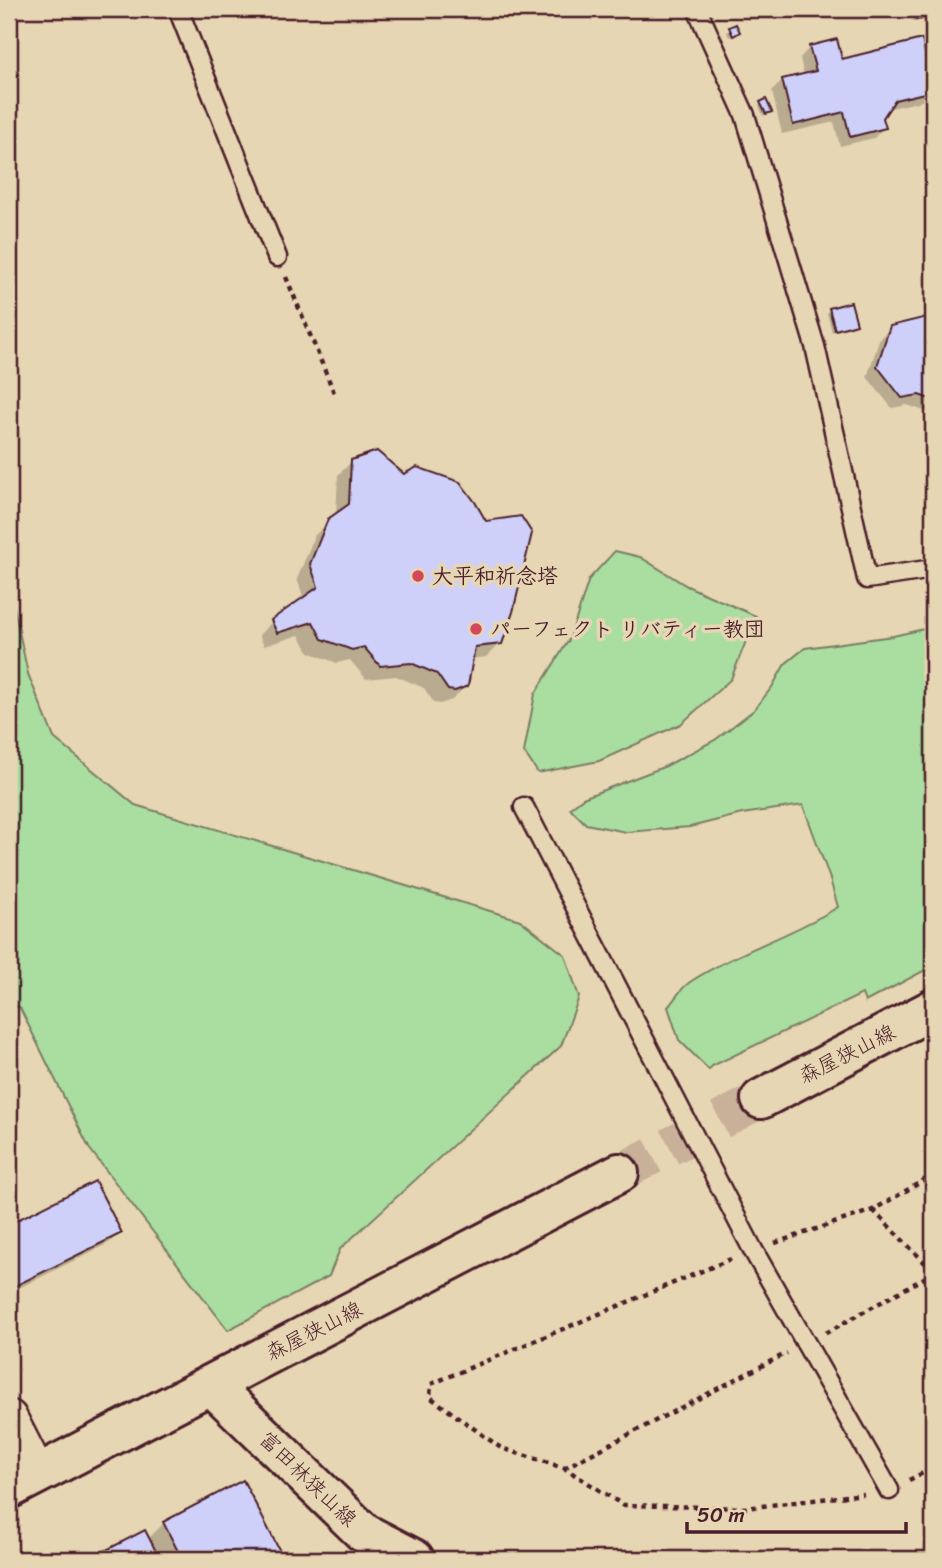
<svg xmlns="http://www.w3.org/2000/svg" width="942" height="1568" viewBox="0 0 942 1568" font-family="Sriracha,'Klee One',sans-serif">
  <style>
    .green { fill: #aadea0; stroke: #7a7e66; stroke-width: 2 }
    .shadow { fill: #0003 }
    .building { fill: #cfd0f9; stroke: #4a1f2b; stroke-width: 2 }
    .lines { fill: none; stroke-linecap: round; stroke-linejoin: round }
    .secondary-tunnel { stroke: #c8b198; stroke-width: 38; stroke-dasharray: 38 19; stroke-linecap: butt }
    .service-casing { stroke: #4a1f2b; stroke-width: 23 }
    .minor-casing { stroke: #4a1f2b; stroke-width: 40 }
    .secondary-casing { stroke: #4a1f2b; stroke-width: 44 }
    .path { stroke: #4a1f2b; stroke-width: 4.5; stroke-dasharray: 5 5; stroke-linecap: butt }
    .service { stroke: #e7d6b3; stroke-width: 18 }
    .minor { stroke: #e7d6b3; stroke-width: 35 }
    .secondary { stroke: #e7d6b3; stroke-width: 38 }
    .poi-dot { fill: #d1495b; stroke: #e7d6b3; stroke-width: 2.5 }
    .labels { text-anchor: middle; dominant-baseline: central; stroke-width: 7; stroke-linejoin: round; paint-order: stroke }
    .poi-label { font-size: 21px; font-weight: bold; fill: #4a1f2b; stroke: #e7d6b3; text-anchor: start }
    .street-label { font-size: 21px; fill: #4a1f2b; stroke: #e7d6b3 }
  </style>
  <rect width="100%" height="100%" fill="#e7d6b3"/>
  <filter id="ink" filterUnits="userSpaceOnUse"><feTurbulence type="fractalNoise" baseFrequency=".0143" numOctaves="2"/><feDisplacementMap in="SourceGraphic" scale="14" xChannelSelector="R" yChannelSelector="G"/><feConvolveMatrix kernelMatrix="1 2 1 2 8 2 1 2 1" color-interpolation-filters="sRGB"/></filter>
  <g filter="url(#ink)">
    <path class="green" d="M615,551L640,557L687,586L756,616L731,679L681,724L599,761L538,773L524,752L535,694L570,638L589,579Z
      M9,584L28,674L54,738L135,805L520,920L565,955L579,997L561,1046L340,1249L329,1276L228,1330L89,1148L20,1008L9,1002Z
      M933,627V966L865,1002L862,994L712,1066L709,1070L679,1040L668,1007C675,999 681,988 690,982C736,952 791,936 838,907L829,876L803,805L742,814L690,827L626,832L586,824L570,808L583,798L666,766L715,740L754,710L772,687L785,664L805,648L893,636Z"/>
    <path class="shadow" d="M912,9H933V19L913,22Z
      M735,26V35L729,37L727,32Z
      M810,47L840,61L933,90L922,101L887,109L882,118L884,127L874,138L840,146L834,122L782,134L772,91L782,81L804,76L800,58Z
      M761,103L770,111L763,116L759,106Z
      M830,310L855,324L852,327L832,332L827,313Z
      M930,318L933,321V414L907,405L892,408L867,377L880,338L891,327Z
      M352,461L500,643L486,657L471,659L466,686L452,700L440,704L434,703L424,688L396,676L366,679L350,660L337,663L309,652L299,635L264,646L259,635L273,621L304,599L297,579L315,535L336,516L338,475Z
      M95,1183L119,1233L109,1243L9,1293V1226Z
      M242,1483L282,1559H93L144,1532L148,1539L164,1523Z"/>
    <path class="building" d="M915,9H933V17L916,20Z
      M736,24L740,32L733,36L729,27Z
      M837,39L842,59L922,39L933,91L895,100L883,118L886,128L850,137L844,112L793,125L782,79L816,71L809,46Z
      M766,99L772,112L766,114L760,102Z
      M851,302L857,324L835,330L829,308Z
      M931,316L933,318V400L919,395L902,398L877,366L890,326Z
      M377,451L404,474L417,467L460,482L475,502L486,521L521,516L532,533L513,612L502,644L475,647L468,686L455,691L448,690L437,674L411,663L380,666L364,647L352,650L322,639L313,622L277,633L271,620L318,587L310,564L328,519L349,504L351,460Z
      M95,1181L122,1233L9,1289V1224Z
      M243,1480L284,1559H182L163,1522Z
      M145,1530L160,1559H89Z"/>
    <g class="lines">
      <path class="secondary-tunnel" d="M619,1173L761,1099"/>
      <g class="service-casing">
        <path id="service" d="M178,9L277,257
          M697,9L745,115L815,346L867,579L933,569
          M524,807L753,1250L889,1490"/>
      </g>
      <g class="minor-casing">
        <path id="minor" d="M9,1418L38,1475"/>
      </g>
      <g class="secondary-casing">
        <path id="secondary" d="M761,1099L933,1009
          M211,1385L364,1533L414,1559
          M9,1489L619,1173"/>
      </g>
      <path class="path" d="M286,277L335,395
        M873,1210L933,1271
        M775,1243L873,1210L933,1175
        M731,1259L431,1384L430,1397L501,1448L564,1468L623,1505L745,1508L864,1494
        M826,1333L933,1273
        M564,1468L787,1353
        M909,1480L933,1468"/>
      <use href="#service" class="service"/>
      <use href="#minor" class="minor"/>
      <use href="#secondary" class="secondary"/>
    </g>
  </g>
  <g class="poi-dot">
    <circle cx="418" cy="576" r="7"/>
    <circle cx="476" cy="629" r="7"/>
  </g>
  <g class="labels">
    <g class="poi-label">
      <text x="432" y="576">大平和祈念塔</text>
      <text x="490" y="629">パーフェクト リバティー教団</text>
    </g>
    <g class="street-label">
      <text transform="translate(847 1054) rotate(-27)">森屋狭山線</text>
      <text transform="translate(314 1331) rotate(-27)">森屋狭山線</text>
      <text transform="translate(308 1479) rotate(44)">富田林狭山線</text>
    </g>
  </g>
  <rect width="942" height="1568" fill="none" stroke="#e7d6b3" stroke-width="35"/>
  <rect x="18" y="18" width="907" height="1533" fill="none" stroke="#4a1f2b" stroke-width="2.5" filter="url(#ink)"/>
  <path d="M687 1522v10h219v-10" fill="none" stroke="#4a1f2b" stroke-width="3.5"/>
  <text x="697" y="1522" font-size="21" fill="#4a1f2b" stroke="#e7d6b3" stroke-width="5" paint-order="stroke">50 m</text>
</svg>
